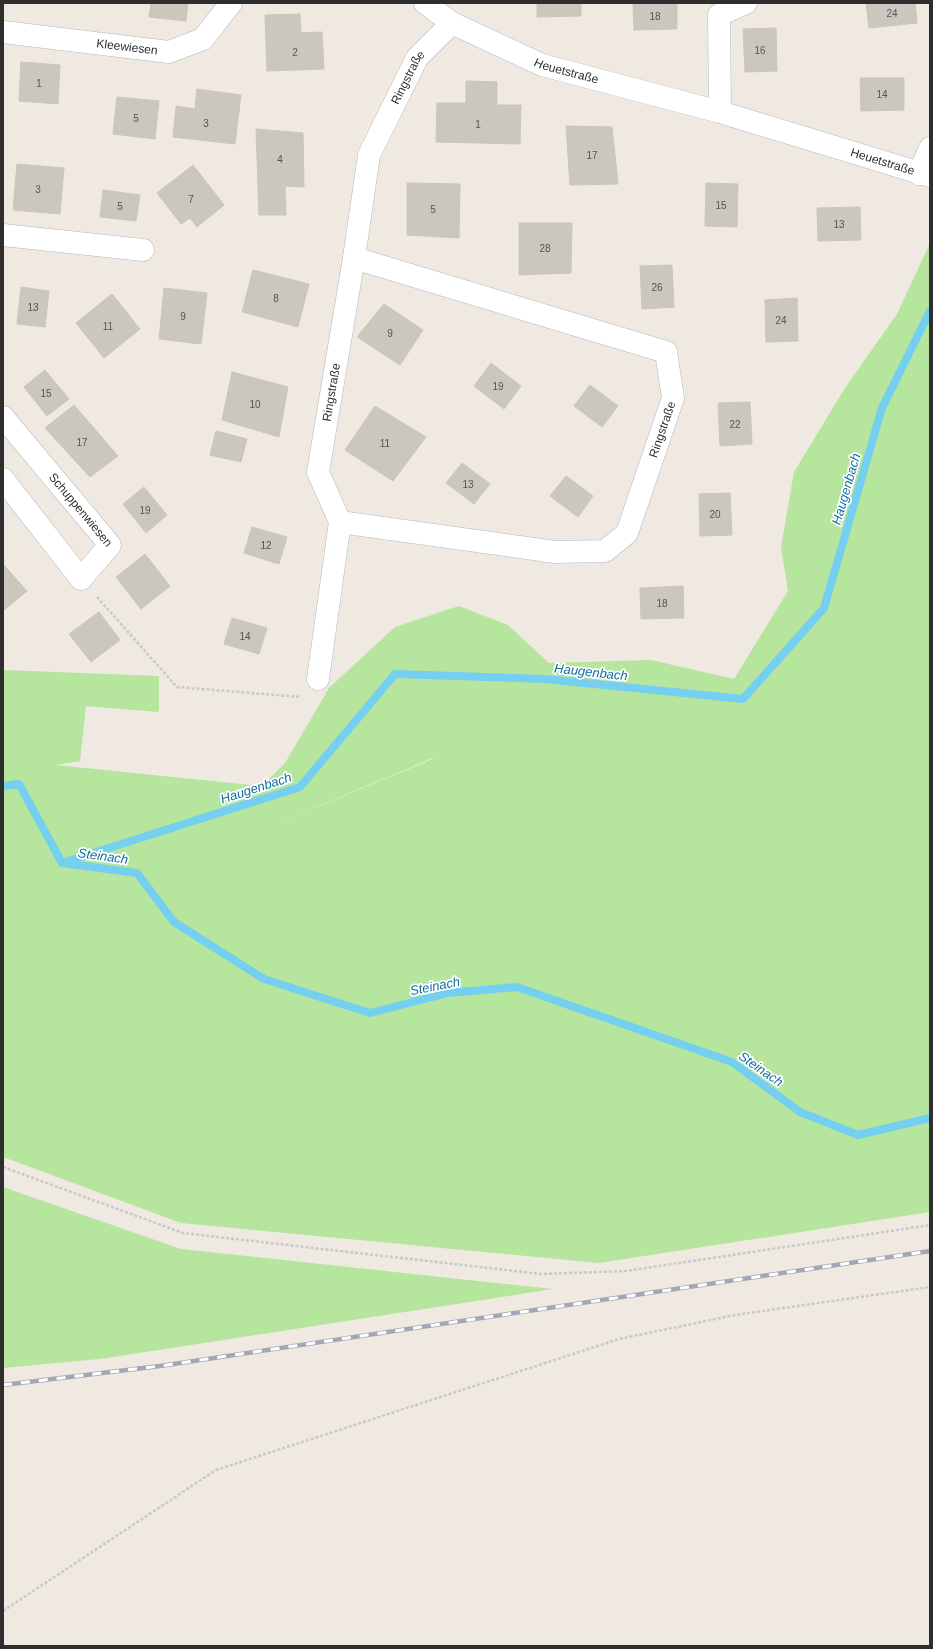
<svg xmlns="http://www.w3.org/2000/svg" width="933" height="1649" viewBox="0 0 933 1649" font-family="Arial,sans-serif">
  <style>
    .green { fill: #b6e59e; fill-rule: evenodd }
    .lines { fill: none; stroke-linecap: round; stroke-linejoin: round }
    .stream { stroke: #75cff0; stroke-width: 8 }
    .building { fill: #cbc7bf; stroke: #cbc5ba }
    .minor-casing { stroke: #b4b7c1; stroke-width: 23 }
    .path { stroke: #c9c9c9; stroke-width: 2.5; stroke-dasharray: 3 2; stroke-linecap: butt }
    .minor { stroke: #fff; stroke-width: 22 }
    .rail-casing { stroke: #a3a6b8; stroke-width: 4.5 }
    .rail { stroke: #fff; stroke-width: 3; stroke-dasharray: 9; stroke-linecap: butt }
    .labels { text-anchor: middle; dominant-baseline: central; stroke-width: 3.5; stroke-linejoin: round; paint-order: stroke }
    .number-label { font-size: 10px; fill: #555452 }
    .street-label { font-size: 12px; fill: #2e2e2e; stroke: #fff }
    .water-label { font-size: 13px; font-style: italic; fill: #0d6fa3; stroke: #fff }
  </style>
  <rect width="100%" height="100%" fill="#efe9e1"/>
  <path class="green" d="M930,243V1212L599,1263L181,1223L3,1157V669L5,670L159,676V712L86,706L80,761L56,765L262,786L285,763L329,688L395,627L459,606L508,625L549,663L651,660L734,679L788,591L781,547L794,472L845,388L897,314ZM433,758V759L254,833Z
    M3,1187L181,1249L553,1289L100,1359L3,1368Z"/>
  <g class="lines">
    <path class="stream" d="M3,786L19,784L62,863L137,873L174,922L264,979L370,1013L448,993L517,987L732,1062L800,1112L858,1135L930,1118
      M62,863L300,787L395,674L545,679L743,699L824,608L882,408L930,311"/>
  </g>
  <path class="building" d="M151,3H188L186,21L149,17Z
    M537,3H581V16L537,17Z
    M633,3H677V29L634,30Z
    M866,3H915L917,23L869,28Z
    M300,14L301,33L322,32L324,69L267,71L265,15Z
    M776,28L777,71L745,72L743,29Z
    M21,62L60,65L58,104L19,101Z
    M860,78H904V110L861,111Z
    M466,81L497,82V105H521L520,144L436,142L437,103H466Z
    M197,89L241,95L235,144L173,137L176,106L195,109Z
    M117,97L159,101L155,139L113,134Z
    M566,126L612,127L618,184L570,185Z
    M256,129L303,133L304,187L285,186L286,215H259Z
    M17,164L64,168L60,214L13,210Z
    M193,165L224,205L197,227L190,218L181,224L157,193Z
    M407,183L460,184L459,238L407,235Z
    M706,183L738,184L737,227L705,226Z
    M103,190L140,195L136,221L100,217Z
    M860,207L861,240L818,241L817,208Z
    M519,223H572L571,273L519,275Z
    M672,265L674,307L642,309L640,266Z
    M253,270L309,284L298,327L242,312Z
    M21,287L49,291L45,327L17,324Z
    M164,288L207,293L201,344L159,339Z
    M112,294L140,329L104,358L76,323Z
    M797,298L798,341L766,342L765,300Z
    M384,304L423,330L400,365L357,337Z
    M491,363L521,386L504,409L474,386Z
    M45,370L69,399L47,416L24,387Z
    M232,372L288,387L279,437L222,420Z
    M590,385L618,406L602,427L574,406Z
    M750,402L752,444L720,446L718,403Z
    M74,405L118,456L90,477L45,428Z
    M375,406L426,437L393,481L345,450Z
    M216,431L247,439L241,462L210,455Z
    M462,463L490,484L474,504L446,483Z
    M566,476L593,496L578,517L550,496Z
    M144,487L167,515L146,533L123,504Z
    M730,493L732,535L700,536L699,494Z
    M252,527L287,537L279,564L244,553Z
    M145,554L170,586L141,609L116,577Z
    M3,564L27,591L3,611Z
    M683,586L684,618L641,619L640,588Z
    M99,612L120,640L91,662L69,634Z
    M232,618L267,628L259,654L224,644Z"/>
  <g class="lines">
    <g class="minor-casing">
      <g id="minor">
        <path id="s1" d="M425,3L452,23L542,65L720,112L930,176"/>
        <path id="s2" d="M3,32L169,52L203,39L231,3"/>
        <path d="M720,112L719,15L746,3"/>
        <path d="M919,174L930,148"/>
        <path d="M3,235L143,250"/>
        <path id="s3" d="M3,417L110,545L81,579L3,479"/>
        <path id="s4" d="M340,522L555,552L605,551L627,533L673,398L666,352L354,258"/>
        <path id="s5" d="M318,679L340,522L318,472L354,258L369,155L417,58L452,23"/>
      </g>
    </g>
    <path class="path" d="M97,597L177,687L301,697
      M3,1167L183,1233L541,1274L626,1271L930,1225
      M3,1611L216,1470L619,1339L735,1315L930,1287"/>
    <use href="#minor" class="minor"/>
    <g class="rail-casing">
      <path id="rail" d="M3,1385L160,1366L930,1251"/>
    </g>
    <use href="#rail" class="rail"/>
  </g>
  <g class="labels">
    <g class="number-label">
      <text x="892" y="13">24</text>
      <text x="655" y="16">18</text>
      <text x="760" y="50">16</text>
      <text x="295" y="52">2</text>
      <text x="39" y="83">1</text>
      <text x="882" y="94">14</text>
      <text x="136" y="118">5</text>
      <text x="206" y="123">3</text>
      <text x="478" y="124">1</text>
      <text x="592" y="155">17</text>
      <text x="280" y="159">4</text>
      <text x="38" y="189">3</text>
      <text x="191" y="199">7</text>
      <text x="721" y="205">15</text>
      <text x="120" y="206">5</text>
      <text x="433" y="209">5</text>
      <text x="839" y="224">13</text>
      <text x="545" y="248">28</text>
      <text x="657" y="287">26</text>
      <text x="276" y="298">8</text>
      <text x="33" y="307">13</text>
      <text x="183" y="316">9</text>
      <text x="781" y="320">24</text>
      <text x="108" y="326">11</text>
      <text x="390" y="333">9</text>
      <text x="498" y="386">19</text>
      <text x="46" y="393">15</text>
      <text x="255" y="404">10</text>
      <text x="735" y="424">22</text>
      <text x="82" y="442">17</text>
      <text x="385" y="443">11</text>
      <text x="468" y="484">13</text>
      <text x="145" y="510">19</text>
      <text x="715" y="514">20</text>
      <text x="266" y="545">12</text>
      <text x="662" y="603">18</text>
      <text x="245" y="636">14</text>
    </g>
    <g class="street-label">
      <text stroke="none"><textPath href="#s2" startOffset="125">Kleewiesen</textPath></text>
      <text stroke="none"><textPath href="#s1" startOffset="158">Heuetstraße</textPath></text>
      <text stroke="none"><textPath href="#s5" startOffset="621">Ringstraße</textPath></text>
      <text stroke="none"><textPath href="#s1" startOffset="487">Heuetstraße</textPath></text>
      <text stroke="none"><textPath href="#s5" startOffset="294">Ringstraße</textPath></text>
      <text stroke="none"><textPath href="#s4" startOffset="405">Ringstraße</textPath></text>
      <text stroke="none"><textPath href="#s3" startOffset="121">Schuppenwiesen</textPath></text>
    </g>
    <g class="water-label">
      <text transform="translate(846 489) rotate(-74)">Haugenbach</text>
      <text transform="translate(591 672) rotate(6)">Haugenbach</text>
      <text transform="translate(256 788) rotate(-18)">Haugenbach</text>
      <text transform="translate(103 856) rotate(8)">Steinach</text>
      <text transform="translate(435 986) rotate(-11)">Steinach</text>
      <text transform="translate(761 1069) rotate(35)">Steinach</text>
    </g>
  </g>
  <rect width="933" height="1649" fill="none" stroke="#2e2e2e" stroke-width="8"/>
</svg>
